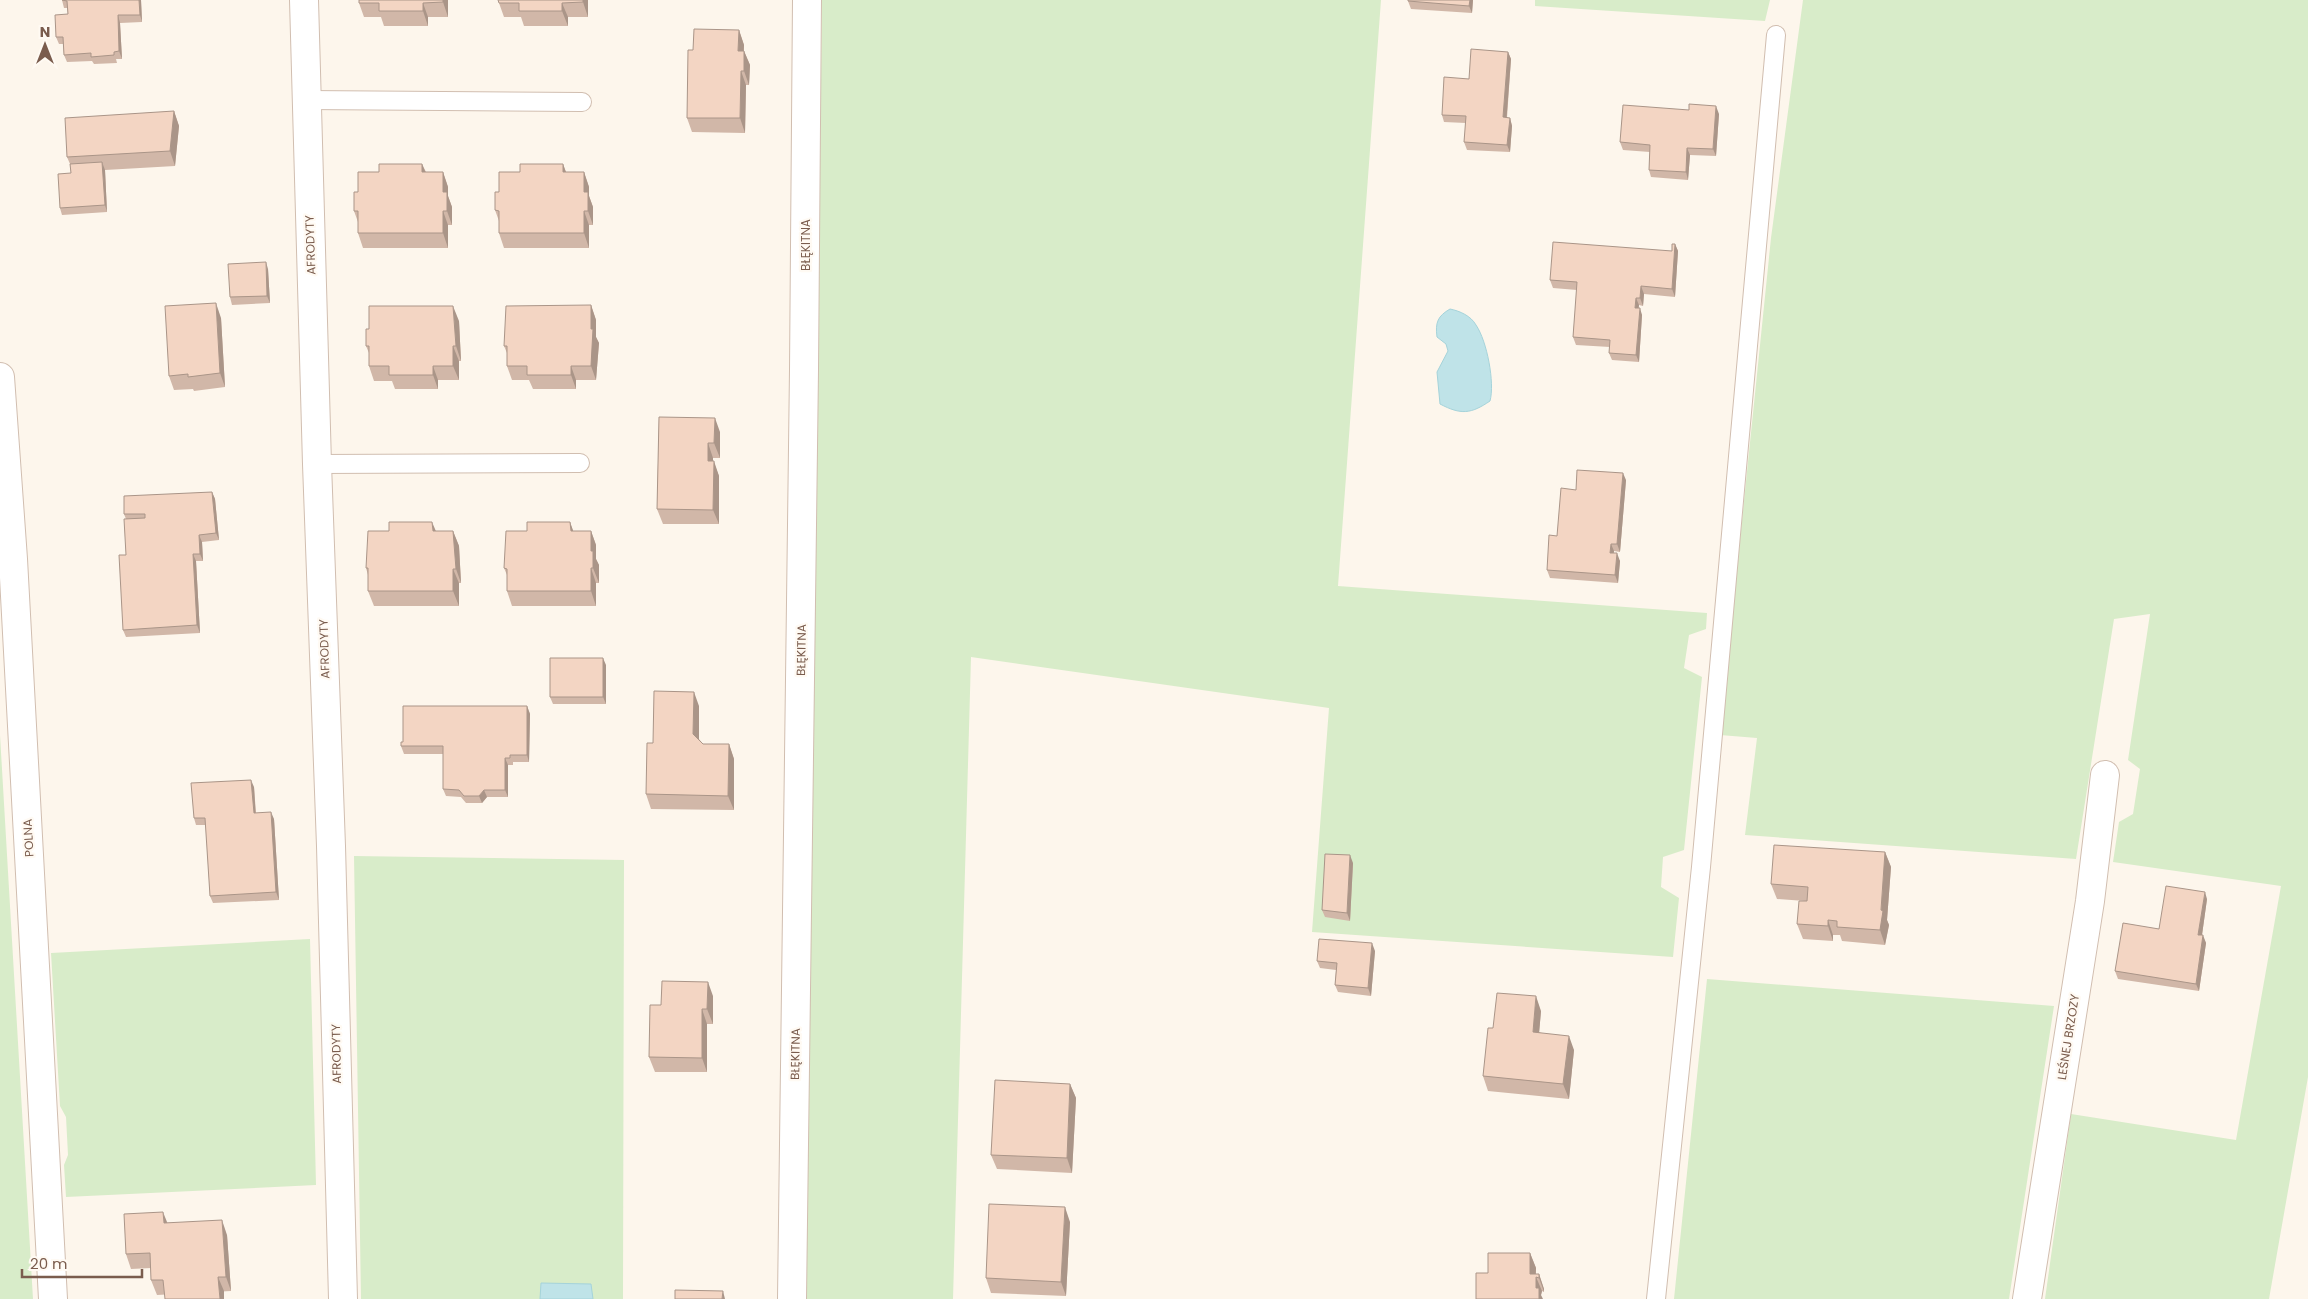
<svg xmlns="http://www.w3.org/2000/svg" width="2308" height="1299" viewBox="0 0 2308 1299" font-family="Poppins,sans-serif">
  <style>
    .green { fill: #d8ecc9 }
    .water { fill: #bfe3e8; stroke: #a5d3da }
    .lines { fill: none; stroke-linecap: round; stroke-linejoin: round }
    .service-casing { stroke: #d1beb0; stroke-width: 20 }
    .minor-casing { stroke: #d1beb0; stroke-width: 30 }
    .service { stroke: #fff; stroke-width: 18 }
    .minor { stroke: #fff; stroke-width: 28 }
    .wall { fill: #d1b7a8 }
    .shaded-wall { fill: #aa9588 }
    .building { fill: #f3d5c3; stroke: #aa9588 }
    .labels { text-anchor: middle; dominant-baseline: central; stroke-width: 4.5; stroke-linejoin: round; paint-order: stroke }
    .street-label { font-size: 12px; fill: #7a5c4d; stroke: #fffaf3 }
  </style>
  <rect width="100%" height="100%" fill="#fdf6ec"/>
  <path class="green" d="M822,0H1381L1338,586L1707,613L1706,629L1689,635L1684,668L1702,677L1684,850L1663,857L1661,887L1679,898L1673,957L1312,932L1329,708L971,657L953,1299H806Z
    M1535,0H1770L1765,21L1535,6Z
    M1803,0H2308V1077L2269,1299H2045L2071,1114L2236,1140L2281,886L2113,862L2119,822L2133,814L2140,769L2128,760L2150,614L2114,619L2076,859L1745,835L1757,738L1720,735L1771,238Z
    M0,735L33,1299H0Z
    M354,856L624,860L623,1299H361Z
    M310,939L316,1185L66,1197L64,1165L68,1155L66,1117L60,1106L51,953Z
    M1707,979L2054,1006L2009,1299H1674Z"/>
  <path class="water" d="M1450,309C1460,311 1471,316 1476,325C1487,341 1495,383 1490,401C1471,414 1461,415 1440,404L1437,372L1448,351L1446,344L1437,337C1435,322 1438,316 1450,309Z
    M541,1283L591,1284L593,1299H540Z"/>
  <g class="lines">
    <g class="service-casing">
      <path id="service" d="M306,100L582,102
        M317,464L580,463
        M1656,1299L1701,867L1776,35"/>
    </g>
    <g class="minor-casing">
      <path id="minor" d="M304,0L317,464L331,846L343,1299
        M0,377L13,559L53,1299
        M792,1299L804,370L807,0
        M2027,1299L2090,901L2105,775"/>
    </g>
    <use href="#service" class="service"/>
    <use href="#minor" class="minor"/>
  </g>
  <path class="wall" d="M62,0H141L142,22L120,23L122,59H116L117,63L94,64L92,61L67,62L64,55L63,44H59L56,37L68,14L67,8H64Z
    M448,0V17H428V26H384L381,17H364L359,3Z
    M588,0V17H568V26H524L521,17H504L499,3Z
    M1473,0L1472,13L1411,9L1408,1Z
    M739,30L744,45V51L750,65L749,85H746L745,133L692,132L687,118L693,50Z
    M1508,52L1511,59L1507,118H1510L1512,126L1510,152L1467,150L1464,142L1466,123L1444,122L1442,115L1469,79Z
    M174,111L179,126L175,166L105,170L107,212L62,215L60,208L71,173L70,164L67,157Z
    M1719,114L1716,156L1690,155L1688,180L1651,177L1649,170L1650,152L1623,150L1620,142Z
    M422,164L426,172H443L448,187V196L452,207V225H448V248H363L358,233V222L354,211L358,192L379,172Z
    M563,164L566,172H584L589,187V196L593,207V225H589V248H504L499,233V221L495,210L499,192L520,172Z
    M1675,244L1678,251L1675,297L1644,294L1643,306L1639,305L1638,308L1642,315L1639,362L1612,360L1609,353L1610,347L1576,345L1573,337L1577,290L1553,288L1550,280L1672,251Z
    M268,269L270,303L232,305L230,297Z
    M591,305L596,320V337L599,343L596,380H576V389H533L529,380H512L507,366V353L504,346Z
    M221,318L225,387L194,391L193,389L174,390L169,376Z
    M459,321L461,361H459V380H438V389H395L392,381H374L369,366V353L366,346Z
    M659,417L720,432V458H713V461L719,476V524H663L657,509Z
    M1626,480L1620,552L1614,551L1613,553L1620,561L1618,583L1550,578L1547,570L1557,536L1576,490Z
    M212,492L215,499L219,540L202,542L203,561H196L200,633L126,637L123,630L126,555V519L124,514Z
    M570,522L573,531H591L596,545V559L599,565V583H596V606H512L507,591V575L504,568L527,531Z
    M435,531H453L459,546L461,583H459V606H374L368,591V575L366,568Z
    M606,665V704H553L550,697Z
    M527,706L530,714L529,762H513V765H508V797H487L482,803H466L461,797L446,796L443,789V754H404L401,746L403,742Z
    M699,706V739L703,744H729L734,759V810L651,809L646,794L653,743Z
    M254,787L256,813L274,819L279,900L213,903L210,896L206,825H196L194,818Z
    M1885,852L1891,867L1887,920L1889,925L1885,945L1842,941L1840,935H1833V941L1803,939L1797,924L1805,901L1777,899L1771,884Z
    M1353,863L1350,921L1325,917L1322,910Z
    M2207,899L2202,935L2206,943L2199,991L2118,979L2115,971L2159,929Z
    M1375,951L1371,996L1338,992L1335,985L1336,970L1320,968L1317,961Z
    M713,996V1024H707V1072H655L649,1057L661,1005Z
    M1541,1011L1539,1032L1574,1050L1569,1099L1488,1091L1483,1076L1493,1028Z
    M1070,1084L1076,1098L1072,1173L997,1169L991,1155Z
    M1070,1222L1066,1296L991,1293L986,1278Z
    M167,1223L227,1235L231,1291L157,1295L151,1280V1268L131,1269L126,1254Z
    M1530,1253L1536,1268V1274H1539L1544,1289V1292L1542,1291L1541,1295L1488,1273Z"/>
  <path class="shaded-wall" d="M139,0H141L142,22L140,15Z
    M443,0H448V17L443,2Z
    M583,0H588V17L583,2Z
    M1470,0H1473L1472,13L1469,6Z
    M423,3L428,17V26L423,11Z
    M562,3L568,17V26L562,11Z
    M118,15L120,23L122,59L119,51Z
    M739,30L744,45L743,65L738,51Z
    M744,51L750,65L749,85L744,71Z
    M1508,52L1511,59L1506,125L1503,117Z
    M741,71L746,85L745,133L740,118Z
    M1716,106L1719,114L1716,156L1713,149Z
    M174,111L179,126L175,166L170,151Z
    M1510,118L1512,126L1510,152L1507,145Z
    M1687,148L1690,155L1688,180L1686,172Z
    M102,162L105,170L107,212L105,205Z
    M422,164L428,178L422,172Z
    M563,164L568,178L563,172Z
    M443,172L448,187V196L452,207V225L447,211L443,192Z
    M584,172L589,187V196L593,207V225L588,211L584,192Z
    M443,211L448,225V248L443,233Z
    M584,211L589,225V248L584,233Z
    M1675,244L1678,251L1675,297L1672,289Z
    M266,262L268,269L270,303L267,296Z
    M1641,286L1644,294L1643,306L1640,298Z
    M1636,298L1639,305L1638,315L1635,308Z
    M216,303L221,318L225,387L220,373Z
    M591,305L596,320V337L599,343L596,380L591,366Z
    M453,306L459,321L461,361L456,346Z
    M1640,308L1642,315L1639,362L1636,355Z
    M453,346L459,361V380L453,366Z
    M433,366L438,380V389L433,375Z
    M571,366L576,380V389L571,375Z
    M715,418L720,432V458L714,443Z
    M708,443L713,458V476L708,461Z
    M714,461L719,476V524L713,510Z
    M1623,473L1626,480L1620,552L1617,544Z
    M212,492L215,499L219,540L216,533Z
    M432,522L438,536L433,531Z
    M570,522L575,536L571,531Z
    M453,531L459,546L461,583L456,569Z
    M591,531L596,545V559L599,565V583L593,568L591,551Z
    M199,535L202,542L203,561L200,554Z
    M1611,544L1614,551L1613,561L1610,553Z
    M1617,553L1620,561L1618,583L1615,575Z
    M193,554L196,561L200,633L197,625Z
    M591,568L596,583V606L591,591Z
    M453,569L459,583V606L453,591Z
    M603,658L606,665V704L603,697Z
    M694,692L699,706V749L693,734Z
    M527,706L530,714L529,762L527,755Z
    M729,744L734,759V810L728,796Z
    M505,758L508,765V797L505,790Z
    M251,780L254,787L256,820L254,813Z
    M484,790L487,797L482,803L479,796Z
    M271,812L274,819L279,900L276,892Z
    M1885,852L1891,867L1887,920L1889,925L1885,945L1880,930Z
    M1350,855L1353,863L1350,921L1347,913Z
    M2205,892L2207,899L2201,942L2198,935Z
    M1828,920L1833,935V941L1828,926Z
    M2203,935L2206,943L2199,991L2196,984Z
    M1372,943L1375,951L1371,996L1368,988Z
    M708,982L713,996V1024L707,1009Z
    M1536,996L1541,1011L1538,1046L1533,1032Z
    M702,1009L707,1024V1072L702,1058Z
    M1569,1036L1574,1050L1569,1099L1563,1084Z
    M1070,1084L1076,1098L1072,1173L1067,1158Z
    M1065,1207L1070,1222L1066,1296L1061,1282Z
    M163,1212L169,1227L164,1223Z
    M222,1220L227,1235L231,1291L226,1277Z
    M1530,1253L1536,1268L1535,1288L1530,1274Z
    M1539,1274L1544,1289V1292L1539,1278Z
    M218,1277L224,1291V1299H220Z
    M1536,1277L1542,1291L1541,1295L1543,1299H1539L1536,1288Z
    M723,1291L725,1299H722Z"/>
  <path class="building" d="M62,0H139L140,15H118L119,51L114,52V55L91,57V53L64,55L63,37H56L55,15L68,14L67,1Z
    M359,0H443V2L423,3V11H379V3H359Z
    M498,0H583V2L562,3V11H519V3H499Z
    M1408,0H1470L1469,6L1408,1Z
    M694,29L739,30L738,51H744V71H741L740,118H687L688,50H693Z
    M1471,49L1508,52L1503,117L1510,118L1507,145L1464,142L1466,116L1442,115L1444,77L1469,79Z
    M1689,104L1716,106L1713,149L1687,148L1686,172L1649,170L1650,145L1620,142L1623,105L1689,110Z
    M174,111L170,151L67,157L65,118Z
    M102,162L105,205L60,208L58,174L71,173L70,164Z
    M379,164H422V172H443V192H447V211H443V233H358V211H354V192H358V172H379Z
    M520,164H563V172H584V192H588V211H584V233H499V211L495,210V192H499V172H520Z
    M1553,242L1672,251V244H1675L1672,289L1641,286L1640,298H1636L1635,308H1640L1636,355L1609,353L1610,340L1573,337L1577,282L1550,280Z
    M266,262L267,296L230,297L228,264Z
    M216,303L220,373L188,377V374L169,376L165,306Z
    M591,305V329H593L591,366H571V375H527V366H507V346H504L506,306Z
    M369,306H453L456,346H453V366H433V375H389V366H369V346H366V329H369Z
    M659,417L715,418L714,443H708V461H714L713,510L657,509Z
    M1577,470L1623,473L1617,544H1611L1610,553H1617L1615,575L1547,570L1549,535L1557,536L1561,488L1576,490Z
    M212,492L216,533L199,535L200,554H193L197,625L123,630L119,555H126L124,519L145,518V514H124V496Z
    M389,522H432L433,531H453L456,569H453V591H368V568H366L368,531H389Z
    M527,522H570L571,531H591V551H593V568H591V591H507V569L504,568L506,531H527Z
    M550,658H603V697H550Z
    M654,691L694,692L693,734L703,744H729L728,796L646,794L647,743H653Z
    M403,706H527V755H510V758H505V790H484L479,796H464L459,790L443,789V746H401V742H403Z
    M251,780L254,813L271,812L276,892L210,896L205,818H194L191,783Z
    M1774,845L1885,852L1881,910L1883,911L1880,930L1837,927V921L1828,920V926L1797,924L1799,901H1807L1808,887L1771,884Z
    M1325,854L1350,855L1347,913L1322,910Z
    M2166,886L2205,892L2198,935H2203L2196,984L2115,971L2123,923L2159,929Z
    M1319,939L1372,943L1368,988L1335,985L1337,963L1317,961Z
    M662,981L708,982L707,1009H702V1058L649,1057L650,1005H661Z
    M1497,993L1536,996L1533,1032L1569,1036L1563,1084L1483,1076L1488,1028H1493Z
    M995,1080L1070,1084L1067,1158L991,1155Z
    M989,1204L1065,1207L1061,1282L986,1278Z
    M163,1212L164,1223L222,1220L226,1277H218L220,1299H165L163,1280H151L150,1253L126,1254L124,1214Z
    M1488,1253H1530V1274H1539V1278L1536,1277V1288H1539V1299H1476V1273H1488Z
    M675,1290L723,1291L722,1299H675Z"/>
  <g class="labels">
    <g class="street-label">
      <text transform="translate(310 245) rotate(-92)">AFRODYTY</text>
      <text transform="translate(805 245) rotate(-90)">BŁĘKITNA</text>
      <text transform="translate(324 649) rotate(-92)">AFRODYTY</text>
      <text transform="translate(801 650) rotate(-89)">BŁĘKITNA</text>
      <text transform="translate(28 838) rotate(-93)">POLNA</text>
      <text transform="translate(2068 1037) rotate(-81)">LEŚNEJ BRZOZY</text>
      <text transform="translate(336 1054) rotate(-91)">AFRODYTY</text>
      <text transform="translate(795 1054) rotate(-89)">BŁĘKITNA</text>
    </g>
  </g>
  <g transform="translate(45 45)" stroke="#fffaf3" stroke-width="4" paint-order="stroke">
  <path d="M0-4L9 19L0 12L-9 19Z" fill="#7a5c4d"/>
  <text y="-8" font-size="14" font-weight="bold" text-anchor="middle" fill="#7a5c4d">N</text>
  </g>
  <path d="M22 1269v8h120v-8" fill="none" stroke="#7a5c4d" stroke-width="2.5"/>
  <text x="30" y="1269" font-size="15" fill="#7a5c4d" stroke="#fffaf3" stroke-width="4" paint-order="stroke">20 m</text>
</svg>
